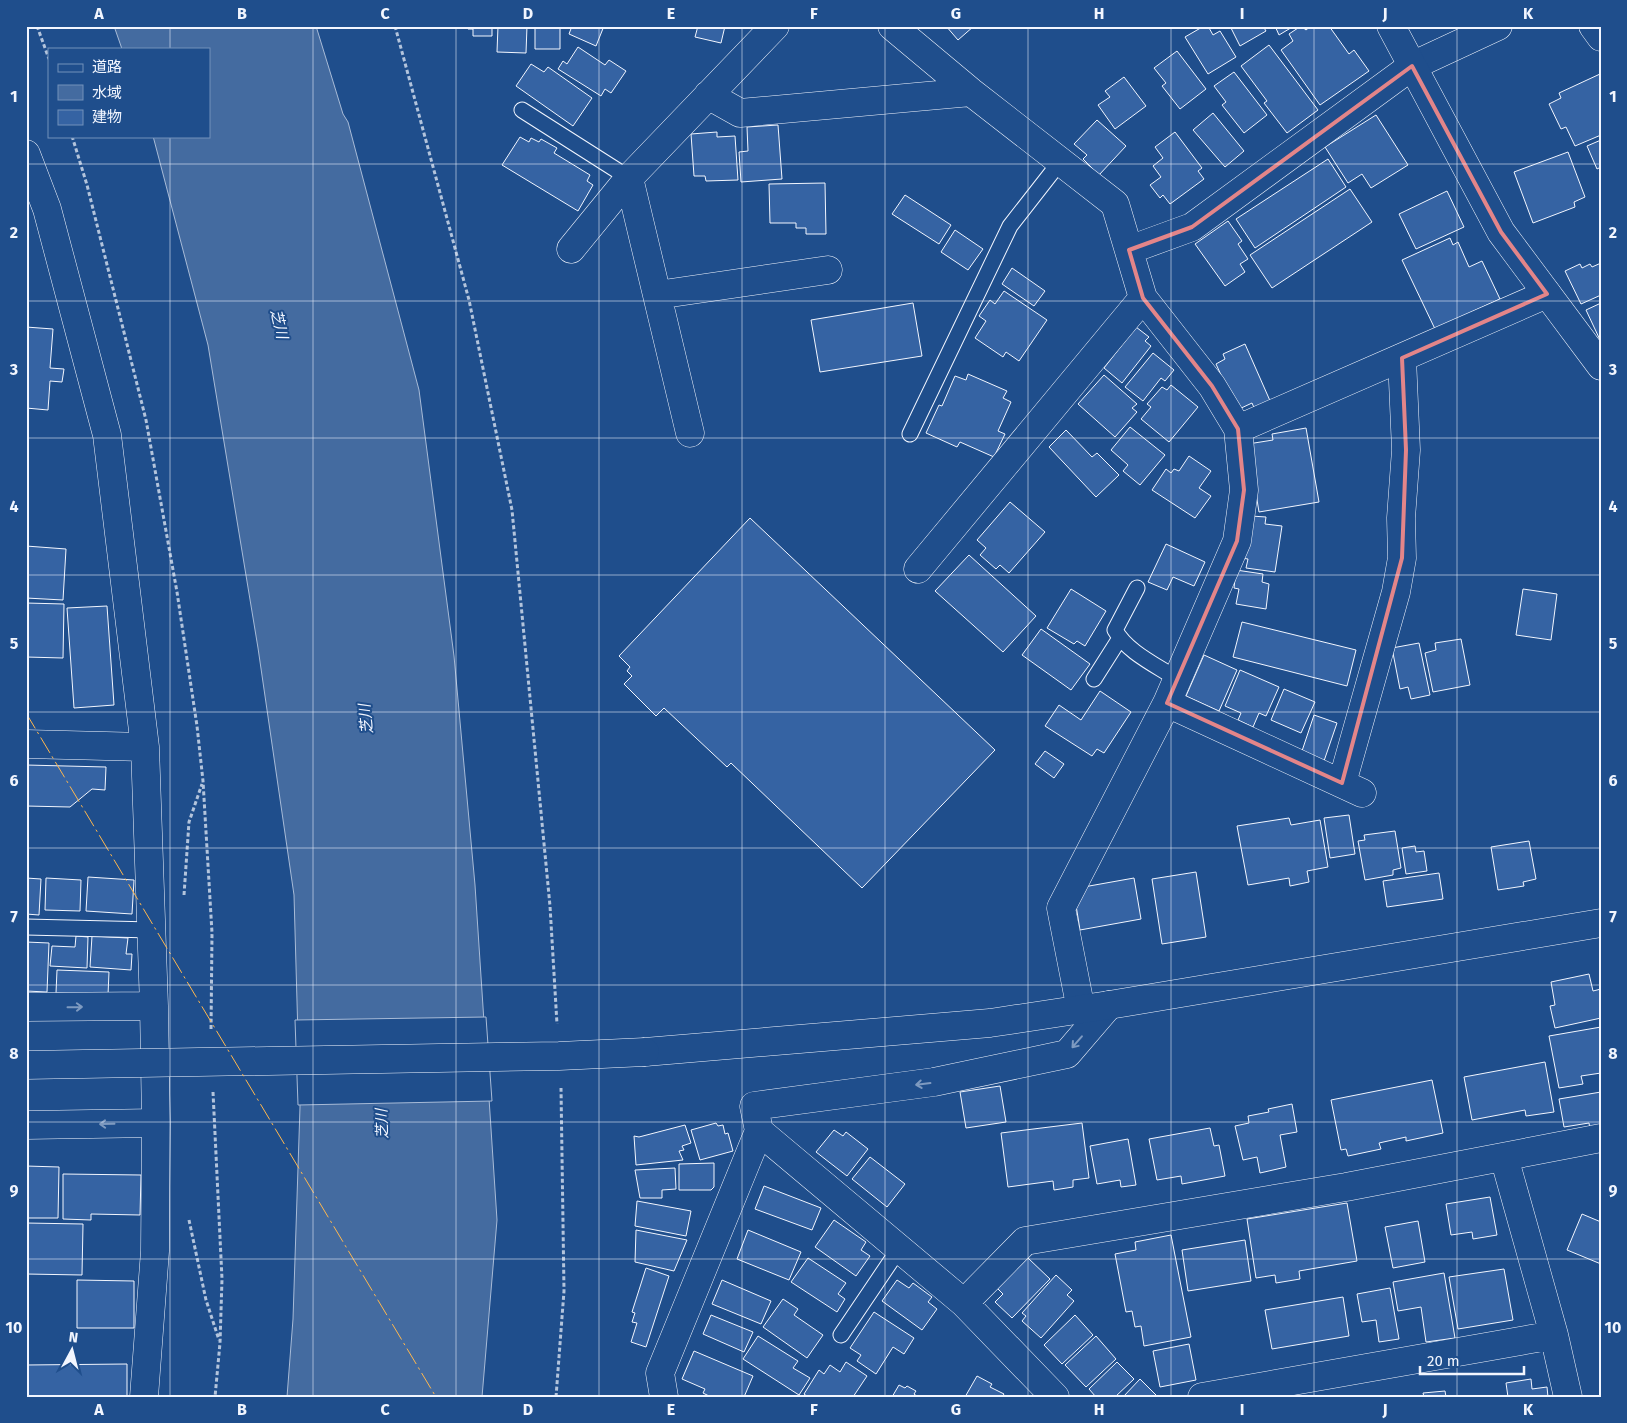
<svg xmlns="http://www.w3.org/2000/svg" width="1627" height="1423" viewBox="0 0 1627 1423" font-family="'Fira Sans','Noto Sans JP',sans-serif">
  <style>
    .water { fill: #446ba0; stroke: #a8bbd7 }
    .pier { fill: #1f4e8c; stroke: #a8bbd7 }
    .building { fill: #3563a3; stroke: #f2f6ff }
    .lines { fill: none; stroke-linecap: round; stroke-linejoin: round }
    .service-casing { stroke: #f2f6ff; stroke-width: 17 }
    .minor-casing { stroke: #f2f6ff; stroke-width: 29 }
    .tertiary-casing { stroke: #f2f6ff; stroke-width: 29 }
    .path { stroke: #b3c4dc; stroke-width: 3; stroke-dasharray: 4 2.5; stroke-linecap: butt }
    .service { stroke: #1f4e8c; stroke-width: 15 }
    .minor { stroke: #1f4e8c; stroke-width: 28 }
    .tertiary { stroke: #1f4e8c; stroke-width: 28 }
    .tertiary-bridge-casing { stroke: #f2f6ff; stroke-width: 29; stroke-linecap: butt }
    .tertiary-bridge { stroke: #1f4e8c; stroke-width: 28 }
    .power { stroke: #ffb74d; stroke-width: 1; stroke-dasharray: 18 4 2.5 4; stroke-linecap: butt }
    .oneway { stroke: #7e9ac0 }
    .marked { fill: none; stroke: #e38589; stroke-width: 4; stroke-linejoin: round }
    .grid { fill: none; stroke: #f2f6ff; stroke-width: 1; stroke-opacity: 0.55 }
    .labels { text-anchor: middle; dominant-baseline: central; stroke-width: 4; stroke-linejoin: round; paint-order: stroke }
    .water-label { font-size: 15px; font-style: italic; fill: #f2f6ff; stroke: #1f4e8c }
    .neatline { fill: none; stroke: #f2f6ff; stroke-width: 2 }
    .grid-label { font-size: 16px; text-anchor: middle; font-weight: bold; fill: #f2f6ff }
  </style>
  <rect width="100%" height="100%" fill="#1f4e8c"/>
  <path class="water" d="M114,26H316L343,114L348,122L419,390L454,656L475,885L497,1220L482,1397H287L293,1319L300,1107L294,895L258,648L208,345L153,136H209V49H122Z"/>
  <path class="pier" d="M486,1017L492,1101L298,1105L295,1020Z"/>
  <path class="building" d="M468,26H492V36H473V29H468Z
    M498,26H527L526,53L497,52Z
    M535,26H560V49H535Z
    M572,26H604L596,46L569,34Z
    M698,26H725L721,43L695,37Z
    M946,26H974L958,40Z
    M1204,26H1208L1213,35L1220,31L1236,57L1208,74L1185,37Z
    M1230,26H1263L1266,31L1240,46Z
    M1275,26H1294L1279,35Z
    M1301,26L1306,30L1311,26H1329L1349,54L1354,50L1369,71L1320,105L1281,50L1293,41L1289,34Z
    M1269,45L1318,110L1287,133L1264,103L1267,101L1241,66Z
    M578,47L605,65L609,60L626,71L611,93L605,89L601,96L558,69L563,61L567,64Z
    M1177,51L1206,89L1180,109L1162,86L1166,83L1154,68Z
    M531,64L544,72L548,67L592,98L573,126L516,86Z
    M1234,72L1267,115L1244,133L1222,105L1226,102L1214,86Z
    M1600,74L1601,135L1575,146L1566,127L1561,129L1549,104L1561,98L1559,93Z
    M1124,77L1146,106L1115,129L1098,105L1110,97L1105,91Z
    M1213,113L1244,151L1225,167L1193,130Z
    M1376,115L1408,165L1371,188L1362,174L1348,183L1325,147Z
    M1097,120L1126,146L1099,175L1083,159L1087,155L1074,144Z
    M778,125L782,179L741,182L739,152L748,151L747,127Z
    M717,132V137L735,136L738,180L706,181L705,176H694L691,134Z
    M1175,132L1202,168L1198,171L1204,179L1170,204L1163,195L1160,198L1150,185L1161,177L1153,166L1163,158L1155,147Z
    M520,137L529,142L531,138L539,142L541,139L557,148L554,153L590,175L587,181L593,185L578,211L502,165Z
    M1601,140V167L1597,169L1587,146Z
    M1568,152L1585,197L1574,202L1575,207L1533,223L1514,172Z
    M1328,159L1346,187L1255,248L1236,219Z
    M825,183L826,234H806V228H796V223H770L769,184Z
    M1350,189L1372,222L1272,288L1250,255Z
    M1447,191L1464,227L1416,249L1399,214Z
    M905,195L951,225L939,244L892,214Z
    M1228,221L1242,241L1238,244L1248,259L1240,264L1245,272L1225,286L1195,244Z
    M955,230L983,249L968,270L941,252Z
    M1450,238L1453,245L1458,242L1469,267L1482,261L1500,299L1435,329L1402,260Z
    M1601,263V295L1581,304L1565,271L1580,264L1582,268L1590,264L1592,267Z
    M1012,268L1045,291L1034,306L1002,284Z
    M1004,291L1047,320L1019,361L1006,352L1003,357L975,338L986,321L979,316L990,300L995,304Z
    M913,303L922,356L820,372L811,320Z
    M1601,303V342L1586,310Z
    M26,327L53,329L50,368L64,369L62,382L50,381L48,410L26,408Z
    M1136,327L1149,337L1145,341L1151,346L1122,383L1104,368Z
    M1245,344L1271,403L1255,410L1252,403L1237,410L1216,364L1225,359L1223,354Z
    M1153,353L1174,370L1165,381L1161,378L1143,401L1125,387Z
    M968,374L1007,391L1003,398L1011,402L998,431L1005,434L994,457L960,442L957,447L926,433L939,405L942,406L955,376L966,380Z
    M1104,375L1137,404L1132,408L1137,412L1115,437L1078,404Z
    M1171,385L1198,407L1169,442L1141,419L1151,407L1147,404L1162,387L1167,390Z
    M1130,427L1165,455L1140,485L1123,471L1128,465L1111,450Z
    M1306,428L1319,502L1259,512L1248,444L1273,440L1272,434Z
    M1066,430L1092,457L1097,453L1119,475L1096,497L1049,447Z
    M1189,456L1211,471L1199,488L1211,496L1195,518L1152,490L1166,469L1171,473L1174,469L1179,471Z
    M1010,502L1045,532L1009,573L1000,565L996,569L980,555L986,548L977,540Z
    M1251,516L1266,517L1265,524L1282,526L1275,572L1246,568L1248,559L1241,558Z
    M750,518L995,750L862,888L731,763L727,767L664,708L656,716L624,684L632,676L627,671L630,667L619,656Z
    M1166,544L1205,562L1194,586L1173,577L1167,590L1148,582Z
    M26,546L66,549L63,600L26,598Z
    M969,555L1036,616L1003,652L935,591Z
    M1236,570L1263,574L1262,582L1269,584L1266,609L1236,604L1239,589L1234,588Z
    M1071,589L1106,611L1085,646L1077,641L1074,644L1047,628Z
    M1523,589L1557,594L1551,640L1516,635Z
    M26,603L64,604L63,658L26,657Z
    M107,606L114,705L74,708L67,608Z
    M1242,622L1356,650L1347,686L1233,657Z
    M1041,629L1090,664L1071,690L1022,655Z
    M1461,639L1470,685L1433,692L1425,653L1436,650L1435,643Z
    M1419,643L1430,695L1411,699L1408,687L1400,689L1392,648Z
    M1204,655L1237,670L1219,711L1186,696Z
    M1240,670L1279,687L1266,716L1259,713L1253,727L1238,720L1241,713L1225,706Z
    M1284,689L1315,702L1301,733L1271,720Z
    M1100,691L1131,712L1104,753L1097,749L1092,756L1045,726L1059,705L1081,720Z
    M1314,715L1337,723L1324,761L1301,754Z
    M1045,751L1064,764L1054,778L1035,764Z
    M26,765L106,767L105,790L92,789L70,807L26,806Z
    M1349,815L1355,854L1330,858L1324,818Z
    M1289,818L1291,825L1320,820L1328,867L1307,871L1309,882L1290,886L1289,878L1248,885L1237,826Z
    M1395,831L1401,868L1393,870V875L1365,880L1358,841L1365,840L1364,835Z
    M1529,841L1536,879L1523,882L1524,886L1498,890L1491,847Z
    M1415,846L1416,852L1424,851L1427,871L1406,874L1402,848Z
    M1196,872L1206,937L1162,944L1152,879Z
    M1439,873L1443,899L1387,907L1383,881Z
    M88,877L134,880L132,914L86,911Z
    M26,878L41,879L39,915L26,914Z
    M46,878L81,880L80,911L45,910Z
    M1134,878L1141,919L1080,930L1075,899L1078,888Z
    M76,936L88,937L87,968L50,966L52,946L75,947Z
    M92,936L128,938L126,954H132L131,970L90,967Z
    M26,942L49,943L47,992L26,991Z
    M57,970L109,972L108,995L56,993Z
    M1589,974L1593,991L1601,989V1018L1555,1028L1550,1006L1555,1005L1551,982Z
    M1601,1027V1073L1581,1076L1583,1084L1559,1088L1549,1036Z
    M1545,1062L1554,1112L1526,1116L1525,1110L1472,1120L1464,1077Z
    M1432,1080L1443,1133L1406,1141V1137L1379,1143L1381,1149L1348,1156L1346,1149L1341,1150L1331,1100Z
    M1000,1086L1006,1122L966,1128L960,1092Z
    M1601,1092V1127L1590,1129L1589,1123L1564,1127L1559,1099Z
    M1292,1104L1297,1132L1280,1135L1286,1167L1260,1173L1257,1157L1243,1160L1235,1126L1249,1123L1248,1116L1269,1112L1268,1109Z
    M716,1123L718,1126L723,1125L725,1134L728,1133L733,1151L700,1160L691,1130Z
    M1082,1123L1089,1178L1073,1180V1187L1054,1190L1053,1181L1008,1187L1001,1133Z
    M685,1125L691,1143L682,1146L684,1150L679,1151L683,1160L636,1165L634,1136L639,1137Z
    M1210,1128L1214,1146L1219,1145L1225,1176L1182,1184L1181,1176L1157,1180L1149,1139Z
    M834,1130L843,1136L846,1132L868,1149L847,1176L816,1152Z
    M1128,1139L1136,1185L1121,1187L1120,1180L1097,1184L1090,1146Z
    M870,1157L905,1184L887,1207L852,1179Z
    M714,1163V1187L711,1190H679V1164Z
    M26,1166L59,1167L58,1218H26Z
    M675,1168L676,1189L662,1190V1198H640L635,1170Z
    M63,1174L141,1175L140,1215L91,1214V1220L63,1219Z
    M764,1186L821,1208L812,1230L755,1209Z
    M1490,1197L1497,1235L1473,1239L1472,1232L1451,1235L1446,1204Z
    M637,1201L691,1211L686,1236L635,1226Z
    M1347,1203L1357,1261L1299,1271L1300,1279L1276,1283L1275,1275L1256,1278L1247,1219Z
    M1582,1214L1601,1222V1264L1567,1250Z
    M834,1220L866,1242L861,1250L870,1256L856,1276L815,1247Z
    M1418,1221L1425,1262L1393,1268L1385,1227Z
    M26,1223L83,1224L82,1275L26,1274Z
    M636,1230L687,1240L674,1271L635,1262Z
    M748,1230L801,1252L789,1280L737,1259Z
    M1171,1235L1191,1337L1144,1346L1141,1326L1135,1327L1132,1311L1126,1312L1115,1254L1136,1250L1135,1242Z
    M1245,1240L1251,1281L1188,1291L1182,1250Z
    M808,1258L846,1283L838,1294L845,1299L837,1312L791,1282Z
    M1028,1258L1050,1279L1012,1318L995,1302L1003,1294L997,1288Z
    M646,1268L669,1276L646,1347L631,1342L637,1323L632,1322L635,1313L632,1312Z
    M1504,1269L1513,1320L1458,1329L1449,1277Z
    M1444,1273L1455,1338L1426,1342L1421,1307L1398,1311L1393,1282Z
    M1056,1275L1072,1290L1067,1295L1074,1301L1041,1338L1022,1321L1026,1316L1022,1313Z
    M77,1280L134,1281V1328H77Z
    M722,1280L771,1301L761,1324L712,1304Z
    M897,1280L909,1288L913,1283L932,1297L928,1302L937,1309L922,1330L882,1301Z
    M1390,1288L1399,1339L1379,1342L1376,1320L1362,1322L1357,1294Z
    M1343,1297L1349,1336L1272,1349L1265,1310Z
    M783,1299L798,1309L794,1315L823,1335L807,1358L763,1327Z
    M874,1312L914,1338L904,1354L893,1347L876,1374L857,1361L861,1355L850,1348Z
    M711,1315L753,1332L744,1352L703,1334Z
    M1075,1315L1093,1335L1062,1364L1044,1345Z
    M758,1336L798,1361L793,1368L810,1378L799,1395L743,1359Z
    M1096,1336L1116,1359L1086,1387L1065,1365Z
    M1189,1344L1196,1380L1160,1387L1153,1351Z
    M694,1351L753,1376L744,1397H711L703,1393L705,1389L682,1379Z
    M846,1362L867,1376L853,1397H808L804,1394L819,1370L824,1374L830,1365L840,1372Z
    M1117,1362L1134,1379L1115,1397H1096L1089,1389Z
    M127,1364V1397H26V1365Z
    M977,1376L992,1384L990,1387L1004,1394L1002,1397H965Z
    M1140,1379L1158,1397H1123Z
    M1531,1379L1532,1389L1547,1387L1548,1397H1508L1506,1383Z
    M899,1385L905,1388L907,1386L916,1391L914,1394L918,1397H892Z
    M1445,1391L1446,1397H1424L1423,1393Z"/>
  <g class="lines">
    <g class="service-casing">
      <path id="service" d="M522,110L629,178
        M910,434L1010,226L1060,162
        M1137,588L1115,630C1127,652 1156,665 1177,679
        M1094,679L1120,638
        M26,927L152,930
        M841,1335L899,1249"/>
    </g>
    <g class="minor-casing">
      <path id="minor" d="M892,26L971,92L1115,204L1143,298L1212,386L1238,429L1244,490L1237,541L1167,703L1061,908L1081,1010
        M1593,26L1601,37
        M708,95L740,113L971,92
        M26,154L47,209L107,435L145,747L154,1006L156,1123L155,1251L144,1397
        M629,178L690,433
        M571,249L629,178L775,26
        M1129,250L1192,227L1412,66L1498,26
        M657,295L828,270
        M1238,429L1547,294
        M918,569L1143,298
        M1167,703L1362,793
        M26,744L145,747
        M1342,783L1396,592L1402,558L1401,518L1406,450L1402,358
        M1109,1005L1067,1054L934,1082L754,1106L759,1131L964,1303L1025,1241L1346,1187L1601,1138
        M26,1007L154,1006
        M26,1125L156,1123
        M1504,1157L1554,1335L1568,1397
        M964,1303L1055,1397
        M664,1397L660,1373L759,1131
        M1202,1397L1554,1335"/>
    </g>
    <g class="tertiary-casing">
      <path id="tertiary" d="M1391,26L1501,232L1601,366
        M645,1052L990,1023L1109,1005L1601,923"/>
    </g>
    <path class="path" d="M37,26L49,59
      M395,26L469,300L512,510L550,906L557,1024
      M72,136L87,185L146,420L177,592L197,726L203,781L212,933L211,1031
      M184,895L189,822L202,784
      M213,1092L222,1279L220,1343L215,1397
      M189,1220L206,1300L219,1340
      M556,1397L564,1291L561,1088"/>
    <use href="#service" class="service"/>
    <use href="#minor" class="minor"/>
    <use href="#tertiary" class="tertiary"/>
    <g class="tertiary-bridge-casing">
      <path id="tertiary-bridge" d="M26,1065L559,1056L645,1052"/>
    </g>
    <use href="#tertiary-bridge" class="tertiary-bridge"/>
    <path class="power" d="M26,713L436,1397"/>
  </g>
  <defs><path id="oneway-shaft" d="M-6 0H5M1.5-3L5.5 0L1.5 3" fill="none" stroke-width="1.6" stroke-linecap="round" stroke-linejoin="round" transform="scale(1.25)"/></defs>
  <g class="oneway">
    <use href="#oneway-shaft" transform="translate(75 1007) rotate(-1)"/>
    <use href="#oneway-shaft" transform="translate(1077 1042) rotate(131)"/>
    <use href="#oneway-shaft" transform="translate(923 1084) rotate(173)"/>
    <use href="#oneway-shaft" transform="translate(107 1124) rotate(179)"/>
  </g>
  <path class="marked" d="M1412,66L1501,232L1547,294L1402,358L1406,450L1402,558L1342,783L1167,703L1237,541L1244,490L1238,429L1212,386L1143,298L1129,250L1192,227Z"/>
  <path class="grid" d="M170,26V49M313,26V1397M456,26V1397M599,26V1397M742,26V1397M885,26V1397M1028,26V1397M1171,26V1397M1314,26V1397M1457,26V1397M170,136V1397M26,164H1601M26,301H1601M26,438H1601M26,575H1601M26,712H1601M26,848H1601M26,985H1601M26,1122H1601M26,1259H1601"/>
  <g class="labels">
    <g class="water-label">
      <text transform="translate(279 324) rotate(77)">芝川</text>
      <text transform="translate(366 719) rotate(-96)">芝川</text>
      <text transform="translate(382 1124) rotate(-92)">芝川</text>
    </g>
  </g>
  <rect width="1627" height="1423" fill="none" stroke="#1f4e8c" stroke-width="55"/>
  <rect x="48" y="48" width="162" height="90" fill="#1f4e8c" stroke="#7391ba"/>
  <rect x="58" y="64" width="25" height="8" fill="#1f4e8c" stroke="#7391ba"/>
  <text x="92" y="72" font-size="15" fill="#f2f6ff">道路</text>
  <rect x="58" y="85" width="25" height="15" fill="#446ba0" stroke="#7391ba"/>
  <text x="92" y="98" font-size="15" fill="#f2f6ff">水域</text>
  <rect x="58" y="110" width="25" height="15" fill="#3563a3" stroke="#7391ba"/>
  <text x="92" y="122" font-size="15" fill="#f2f6ff">建物</text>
  <g transform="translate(72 1350) rotate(7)" stroke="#1f4e8c" stroke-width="4" paint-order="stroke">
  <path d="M0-4L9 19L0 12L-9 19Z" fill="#f2f6ff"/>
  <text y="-8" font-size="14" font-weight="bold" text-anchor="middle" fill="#f2f6ff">N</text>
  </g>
  <path d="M1420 1366v8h104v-8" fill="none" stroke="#f2f6ff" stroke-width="2.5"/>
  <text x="1427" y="1366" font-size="15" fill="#f2f6ff" stroke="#1f4e8c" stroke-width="4" paint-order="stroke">20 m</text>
  <rect x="28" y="28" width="1572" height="1368" class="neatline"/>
  <g class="grid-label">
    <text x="99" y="19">A</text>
    <text x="242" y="19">B</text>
    <text x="385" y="19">C</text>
    <text x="528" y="19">D</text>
    <text x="671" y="19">E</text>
    <text x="814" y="19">F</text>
    <text x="956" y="19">G</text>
    <text x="1099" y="19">H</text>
    <text x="1242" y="19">I</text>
    <text x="1385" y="19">J</text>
    <text x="1528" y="19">K</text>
    <text x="14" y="102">1</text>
    <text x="1613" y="102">1</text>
    <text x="14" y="238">2</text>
    <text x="1613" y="238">2</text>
    <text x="14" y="375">3</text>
    <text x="1613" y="375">3</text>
    <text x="14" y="512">4</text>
    <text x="1613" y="512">4</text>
    <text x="14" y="649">5</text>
    <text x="1613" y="649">5</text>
    <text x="14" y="786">6</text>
    <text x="1613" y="786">6</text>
    <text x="14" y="922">7</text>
    <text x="1613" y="922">7</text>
    <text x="14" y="1059">8</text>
    <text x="1613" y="1059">8</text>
    <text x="14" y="1196">9</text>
    <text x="1613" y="1196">9</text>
    <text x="14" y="1333">10</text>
    <text x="1613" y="1333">10</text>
    <text x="99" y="1415">A</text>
    <text x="242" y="1415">B</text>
    <text x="385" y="1415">C</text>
    <text x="528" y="1415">D</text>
    <text x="671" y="1415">E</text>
    <text x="814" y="1415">F</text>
    <text x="956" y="1415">G</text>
    <text x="1099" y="1415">H</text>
    <text x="1242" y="1415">I</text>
    <text x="1385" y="1415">J</text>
    <text x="1528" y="1415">K</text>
  </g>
</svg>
